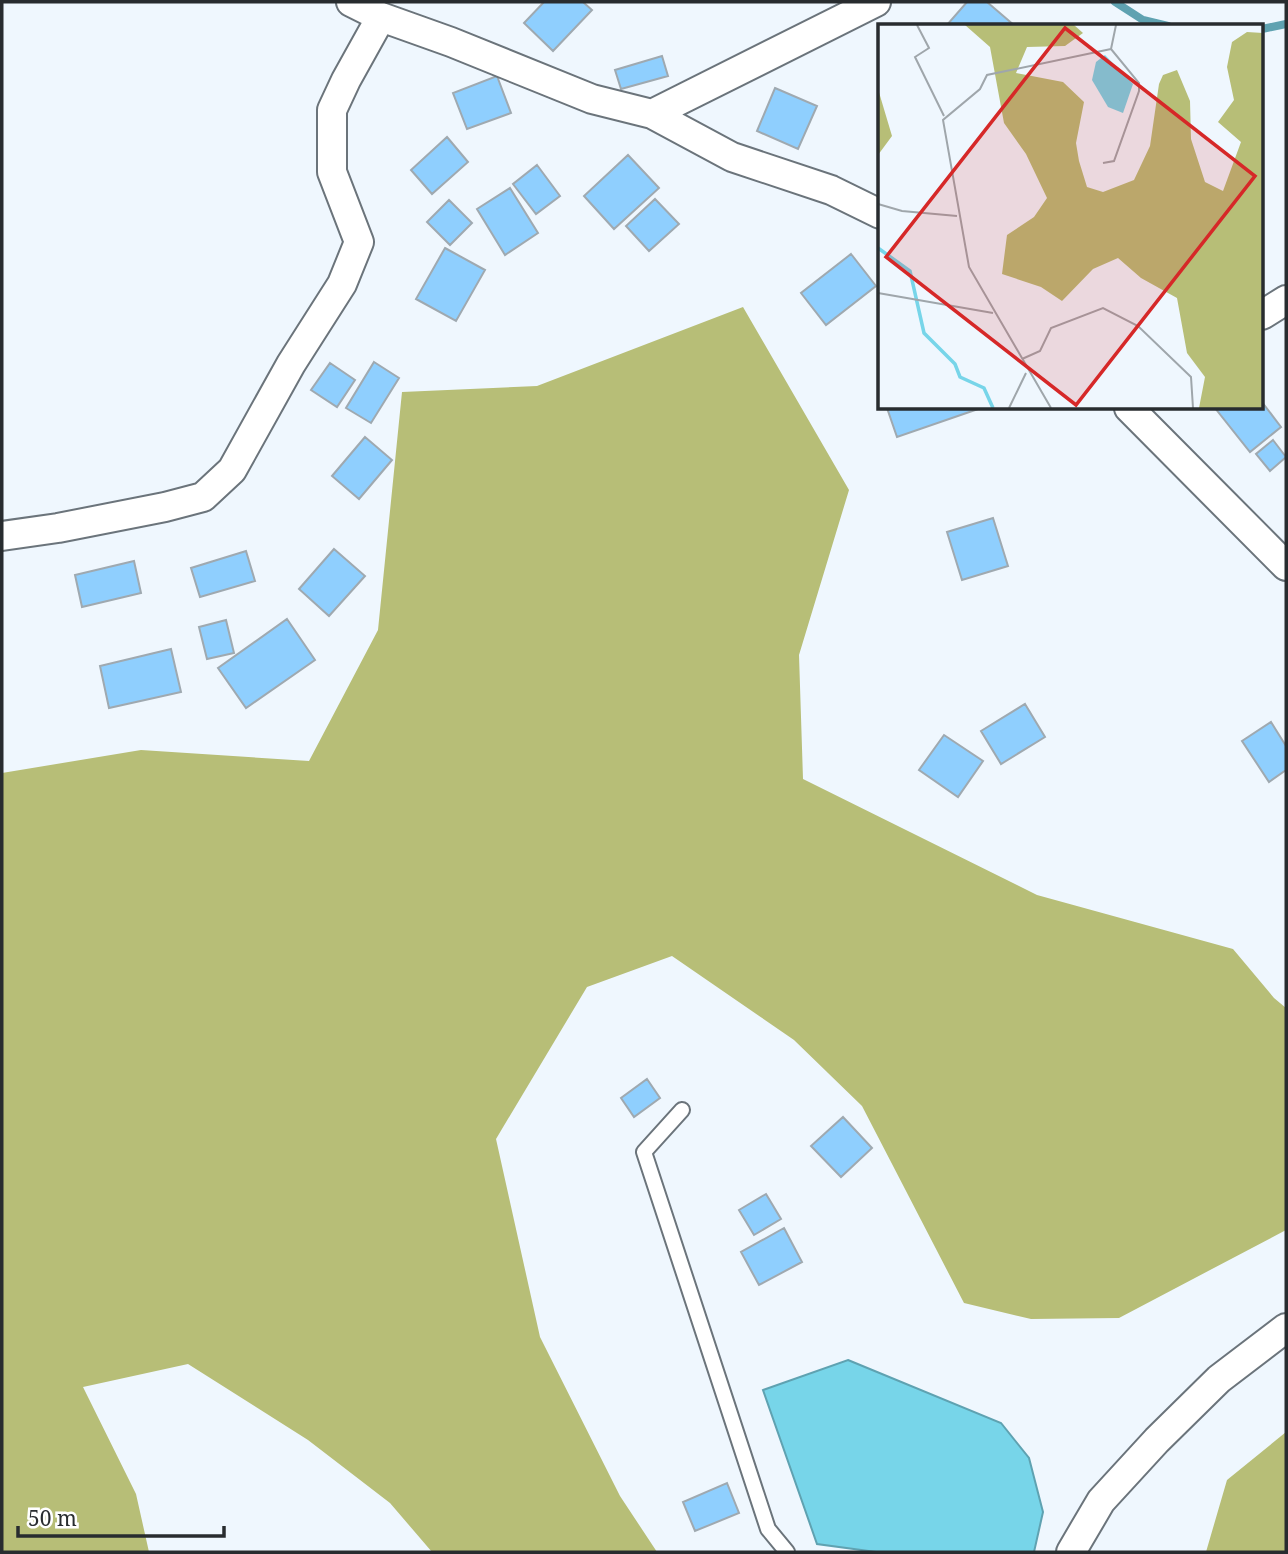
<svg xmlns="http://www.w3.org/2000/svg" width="1288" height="1554" viewBox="0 0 1288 1554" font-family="'Noto Serif',serif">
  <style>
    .forest { fill: #b7be77 }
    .water { fill: #77d5e9; stroke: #5fa2b1; stroke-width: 2 }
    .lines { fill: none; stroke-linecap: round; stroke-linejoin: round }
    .stream { stroke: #5fa2b1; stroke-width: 8 }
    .building { fill: #8fcffe; stroke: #9fa9b0; stroke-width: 2 }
    .service-casing { stroke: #6b747b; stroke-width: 18 }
    .minor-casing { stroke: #6b747b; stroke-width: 32 }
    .service { stroke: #fff; stroke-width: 14 }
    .minor { stroke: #fff; stroke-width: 28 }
    .inset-river { fill: none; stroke: #77d5e9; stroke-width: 3.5 }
    .inset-road { fill: none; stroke: #9fa6ab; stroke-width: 2 }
    .view { fill: #d62828; fill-opacity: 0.15; stroke: #d62828; stroke-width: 3.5 }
    .inset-edge { fill: none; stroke: #282c2f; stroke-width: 3.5 }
  </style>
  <rect width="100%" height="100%" fill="#eff7fe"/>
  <path class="forest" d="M743,307L849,490L799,655L803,779L1037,895L1233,949L1274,998L1286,1008V1230L1119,1318L1031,1319L964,1303L862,1106L794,1040L672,956L587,987L496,1139L540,1337L620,1496L657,1552H432L390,1503L308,1440L188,1364L83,1387L136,1494L149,1552H2V773L141,750L309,761L378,630L402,392L537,386Z
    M1286,1432V1552H1206L1227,1480Z"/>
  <path class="water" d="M848,1360L1001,1423L1029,1458L1043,1512L1034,1552H876L817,1544L763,1390Z"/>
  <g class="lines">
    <path class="stream" d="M1115,2L1143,20L1168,26
      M1262,29L1286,24"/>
  </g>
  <path class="building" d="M544,2H583L592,10L553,51L524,23Z
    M967,2H987L1015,26H946Z
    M662,56L668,76L621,89L615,70Z
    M497,76L511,113L467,129L453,93Z
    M775,88L817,106L798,149L757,131Z
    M447,137L468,162L432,194L411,170Z
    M628,155L659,188L614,229L584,196Z
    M537,165L560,196L536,214L513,184Z
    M510,188L538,233L505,255L477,209Z
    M655,199L679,224L649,251L626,226Z
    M449,200L472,223L450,245L427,222Z
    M445,248L485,270L456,321L416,299Z
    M851,254L876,286L826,325L801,293Z
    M374,362L399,378L371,423L346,408Z
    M330,363L355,380L337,407L311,390Z
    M1262,402L1281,427L1250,452L1215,408H1262Z
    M887,408H981L897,437Z
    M365,437L392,460L359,499L332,476Z
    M1273,440L1286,457L1270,471L1256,454Z
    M993,518L1008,566L962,580L947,532Z
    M334,549L365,576L329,616L299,589Z
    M246,551L255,581L200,597L191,568Z
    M134,561L141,593L82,607L75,575Z
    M287,619L315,660L246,708L218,668Z
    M226,620L234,653L207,659L199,627Z
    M171,649L181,692L109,708L100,666Z
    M1025,704L1045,737L1001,764L981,731Z
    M1271,722L1286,746V770L1269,782L1242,741Z
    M944,735L983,761L958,797L919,770Z
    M647,1079L660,1098L634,1117L621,1098Z
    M843,1117L872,1148L841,1177L811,1146Z
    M766,1194L781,1219L754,1235L739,1210Z
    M784,1228L802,1262L759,1285L741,1252Z
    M727,1483L739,1513L695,1531L683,1502Z"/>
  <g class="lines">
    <g class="service-casing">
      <path id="service" d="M682,1110L644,1152L768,1529L787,1552"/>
    </g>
    <g class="minor-casing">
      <path id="minor" d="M351,2L381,17L451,42L592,99L652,114L732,157L831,190L880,214
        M652,114L876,2
        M1262,315L1286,300
        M1129,408L1286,566
        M2,536L58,528L165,507L203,497L232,470L291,364L342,284L359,242L332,172V110L346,80L381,17
        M1071,1552L1101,1501L1157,1440L1219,1379L1286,1328"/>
    </g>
    <use href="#service" class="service"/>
    <use href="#minor" class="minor"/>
  </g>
  <g transform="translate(878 24)">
    <rect width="385" height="385" fill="#eff7fe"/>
    <path d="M87,1H196L205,9L187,22L149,23L138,49L185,58L206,78L198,119L201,137L209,163L225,168L256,156L272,122L281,60L285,51L299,46L312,77L313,115L327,158L345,167L363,118L340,98L356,76L349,43L354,18L369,8L385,9V384H321L327,353L309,329L299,274L263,254L240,234L215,245L184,277L163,263L124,250L129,211L156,193L169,174L148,130L126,99L112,23ZM0,65L14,112L0,131Z" fill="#b7be77"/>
    <path d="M227,31L255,60L245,89L230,83L214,56L218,38Z" fill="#77d5e9"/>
    <path class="inset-river" d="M0,224L32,247L46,309L77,340L82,353L106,364L115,384"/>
    <path class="inset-road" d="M39,1L51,24L37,33L66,92M233,25L238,1M225,139L236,137L261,67V59L233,25M0,180L24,187L79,192M0,269L115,289M144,335L162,327L173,304L225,284L260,302L313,353L315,384M131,384L148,349M173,384L91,243L65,96L102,65L109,51L233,25"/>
    <path class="view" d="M187,4L377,152L198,381L8,233Z"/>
    <rect width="385" height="385" class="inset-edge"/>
  </g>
  <rect width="1288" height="1554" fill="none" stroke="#282c2f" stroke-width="7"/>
  <path d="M18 1526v10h206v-10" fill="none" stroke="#282c2f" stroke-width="3.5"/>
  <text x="28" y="1526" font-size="21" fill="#282c2f" stroke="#ffffff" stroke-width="5" paint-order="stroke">50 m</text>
</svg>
